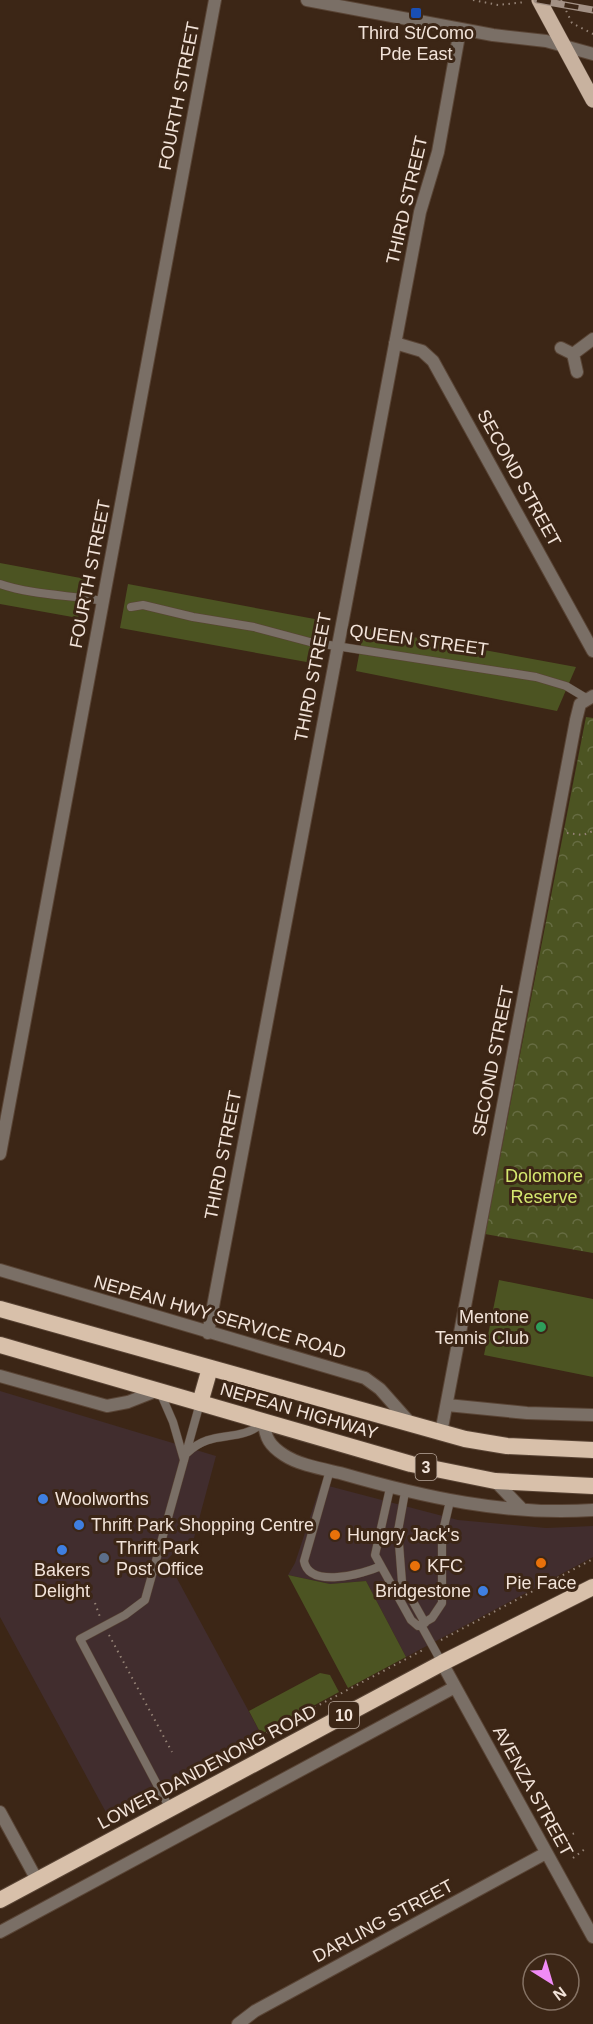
<svg xmlns="http://www.w3.org/2000/svg" width="593" height="2024" viewBox="0 0 593 2024" font-family="Arial,sans-serif">
  <style>
    .commercial { fill: #412d2e }
    .green { fill: #4c5422 }
    .park { fill: url(#park-crowns) }
    .lines { fill: none; stroke-linecap: round; stroke-linejoin: round }
    .service-casing { stroke: #594435; stroke-width: 9 }
    .minor-casing { stroke: #594435; stroke-width: 14 }
    .tertiary-casing { stroke: #594435; stroke-width: 14 }
    .primary-casing { stroke: #594435; stroke-width: 16 }
    .trunk-casing { stroke: #594435; stroke-width: 18 }
    .path { stroke: #958376; stroke-width: 2; stroke-dasharray: 1.5 4.5; stroke-linecap: butt }
    .service { stroke: #7a6f66; stroke-width: 8 }
    .minor { stroke: #7a6f66; stroke-width: 12 }
    .tertiary { stroke: #7a6f66; stroke-width: 12 }
    .primary { stroke: #c8b29f; stroke-width: 15 }
    .trunk { stroke: #d8c0aa; stroke-width: 16 }
    .rail-casing { stroke: #a39185; stroke-width: 7 }
    .rail { stroke: #3c2616; stroke-width: 4.5; stroke-dasharray: 14; stroke-linecap: butt }
    .transit-dot { fill: #1a4fb4; stroke: #3c2616; stroke-width: 2 }
    .leisure-dot { fill: #2e9e5b; stroke: #3c2616; stroke-width: 2 }
    .shop-dot { fill: #3f7fe0; stroke: #3c2616; stroke-width: 2 }
    .food-dot { fill: #e8710a; stroke: #3c2616; stroke-width: 2 }
    .service-dot { fill: #5c6f8a; stroke: #3c2616; stroke-width: 2 }
    .labels { text-anchor: middle; dominant-baseline: central; stroke-width: 6; stroke-linejoin: round; paint-order: stroke }
    .shield { fill: #3c2616; stroke: #bbaa9e; stroke-width: 1.5 }
    .shield-label { font-size: 16px; font-weight: bold; fill: #f2e3d9 }
    .poi-label { font-size: 18px; fill: #f2e3d9; stroke: #3c2616; text-anchor: start }
    .street-label { font-size: 18px; fill: #f2e3d9; stroke: #3c2616 }
    .park-label { font-size: 18px; fill: #d4e76f; stroke: #3c2616 }
  </style>
  <defs>
    <pattern id="park-crowns" width="20" height="18" patternUnits="userSpaceOnUse" patternTransform="scale(1.5)"><rect width="20" height="18" fill="#4c5422"/><path d="M2 6a3 3 0 1 1 6 0M12 15a3 3 0 1 1 6 0" fill="none" stroke="#666c42"/></pattern>
  </defs>
  <rect width="100%" height="100%" fill="#3c2616"/>
  <path class="commercial" d="M0,1391L216,1456L191,1549L180,1546L167,1560L261,1734L108,1816L0,1617Z
    M321,1484L458,1520L546,1528L593,1526V1557L406,1657L366,1581L330,1584L288,1575L295,1563Z"/>
  <path class="green" d="M0,563L86,579L78,618L0,604Z
    M128,584L320,620L312,663L120,628Z
    M364,628L576,667L557,711L356,671Z
    M499,1280L593,1299V1377L484,1355Z
    M288,1575L330,1584L366,1581L406,1657L348,1688Z
    M320,1673L330,1675L339,1692L261,1734L249,1711Z"/>
  <path class="park" d="M586,717L593,718V1253L485,1234Z"/>
  <g class="lines">
    <g class="service-casing">
      <path id="service" d="M0,584C32,595 69,595 103,601
        M131,607L143,605L193,617L254,627L310,642L536,677L566,686L586,698
        M160,1392L173,1422L184,1460
        M187,1453C213,1428 237,1444 263,1423
        M330,1470L304,1561C309,1589 363,1574 381,1566
        M390,1488L375,1555L411,1620L418,1626L432,1618L442,1603V1535L450,1501
        M405,1492L398,1531L402,1582L425,1623
        M421,1625L442,1663
        M170,1809L80,1639L125,1615L145,1600L200,1403"/>
    </g>
    <g class="minor-casing">
      <path id="minor" d="M395,343L422,351L433,361L593,651
        M561,348L573,354L577,372
        M573,354L593,339
        M0,1154L215,0
        M0,1270L365,1378L380,1389L411,1424
        M208,1333L420,212L438,152L460,30
        M0,1376L107,1406L128,1402L156,1391
        M447,1405L527,1413L593,1415
        M264,1422C265,1438 270,1446 284,1455C299,1465 323,1469 340,1473C423,1497 507,1516 593,1510
        M441,1433L576,720L580,704L593,696
        M495,1481L522,1509
        M442,1663L593,1937
        M0,1812L37,1880
        M0,1932L455,1687
        M238,2024L255,2011L546,1853"/>
    </g>
    <g class="tertiary-casing">
      <path id="tertiary" d="M307,0L493,35L546,41L593,54"/>
    </g>
    <g class="primary-casing">
      <path id="primary" d="M539,0L593,100"/>
    </g>
    <g class="trunk-casing">
      <path id="trunk" d="M0,1309L465,1439L507,1446L593,1450
        M0,1345L411,1464L495,1481L593,1486
        M200,1403L210,1368
        M0,1900L442,1663L593,1587"/>
    </g>
    <path class="path" d="M473,0L498,5L526,2
      M561,0L572,23L593,34
      M567,833L583,835L593,831
      M95,1603L100,1617
      M109,1635L172,1752
      M441,1640L593,1559
      M183,1773L185,1776L423,1650
      M561,1837L576,1833
      M573,1858L585,1849"/>
    <use href="#service" class="service"/>
    <use href="#minor" class="minor"/>
    <use href="#tertiary" class="tertiary"/>
    <use href="#primary" class="primary"/>
    <use href="#trunk" class="trunk"/>
    <g class="rail-casing">
      <path id="rail" d="M537,0L593,10"/>
    </g>
    <use href="#rail" class="rail"/>
  </g>
  <rect class="transit-dot" x="410" y="7" width="12" height="12" rx="3"/>
  <circle class="leisure-dot" cx="541" cy="1327" r="6"/>
  <g class="shop-dot">
    <circle cx="43" cy="1499" r="6"/>
    <circle cx="79" cy="1525" r="6"/>
    <circle cx="62" cy="1550" r="6"/>
    <circle cx="483" cy="1591" r="6"/>
  </g>
  <g class="food-dot">
    <circle cx="335" cy="1535" r="6"/>
    <circle cx="541" cy="1563" r="6"/>
    <circle cx="415" cy="1566" r="6"/>
  </g>
  <circle class="service-dot" cx="104" cy="1558" r="6"/>
  <g class="labels">
    <g class="shield">
      <rect x="415.5" y="1454" width="21" height="26" rx="4.5"/>
      <rect x="329" y="1702" width="30" height="26" rx="4.5"/>
    </g>
    <g class="shield-label">
      <text x="426" y="1467">3</text>
      <text x="344" y="1715">10</text>
    </g>
    <g class="poi-label">
      <text x="416" y="33" text-anchor="middle">Third St/Como<tspan x="416" dy="21">Pde East</tspan></text>
      <text x="529" y="1317" text-anchor="end">Mentone<tspan x="529" dy="21">Tennis Club</tspan></text>
      <text x="55" y="1499">Woolworths</text>
      <text x="91" y="1525">Thrift Park Shopping Centre</text>
      <text x="347" y="1535">Hungry Jack's</text>
      <text x="116" y="1548">Thrift Park<tspan x="116" dy="21">Post Office</tspan></text>
      <text x="427" y="1566">KFC</text>
      <text x="62" y="1570" text-anchor="middle">Bakers<tspan x="62" dy="21">Delight</tspan></text>
      <text x="541" y="1583" text-anchor="middle">Pie Face</text>
      <text x="471" y="1591" text-anchor="end">Bridgestone</text>
    </g>
    <g class="street-label">
      <text transform="translate(179 96) rotate(-79)">FOURTH STREET</text>
      <text transform="translate(407 200) rotate(-77)">THIRD STREET</text>
      <text transform="translate(519 478) rotate(61)">SECOND STREET</text>
      <text transform="translate(90 574) rotate(-79)">FOURTH STREET</text>
      <text transform="translate(419 640) rotate(8)">QUEEN STREET</text>
      <text transform="translate(313 677) rotate(-79)">THIRD STREET</text>
      <text transform="translate(493 1061) rotate(-79)">SECOND STREET</text>
      <text transform="translate(223 1155) rotate(-79)">THIRD STREET</text>
      <text transform="translate(220 1317) rotate(16)">NEPEAN HWY SERVICE ROAD</text>
      <text transform="translate(299 1411) rotate(16)">NEPEAN HIGHWAY</text>
      <text transform="translate(207 1767) rotate(-28)">LOWER DANDENONG ROAD</text>
      <text transform="translate(533 1791) rotate(61)">AVENZA STREET</text>
      <text transform="translate(383 1921) rotate(-28)">DARLING STREET</text>
    </g>
    <g class="park-label">
      <text x="544" y="1176">Dolomore<tspan x="544" dy="21">Reserve</tspan></text>
    </g>
  </g>
  <g transform="translate(551 1982) rotate(143)"><circle r="28" fill="#3c2616" stroke="#857264" stroke-width="1.5"/>
  <path d="M0-4.5L10 22L0 15L-10 22Z" fill="#f08bf6"/>
  <text y="-9" font-size="16" font-weight="bold" text-anchor="middle" fill="#f2e3d9">N</text>
  </g>
</svg>
